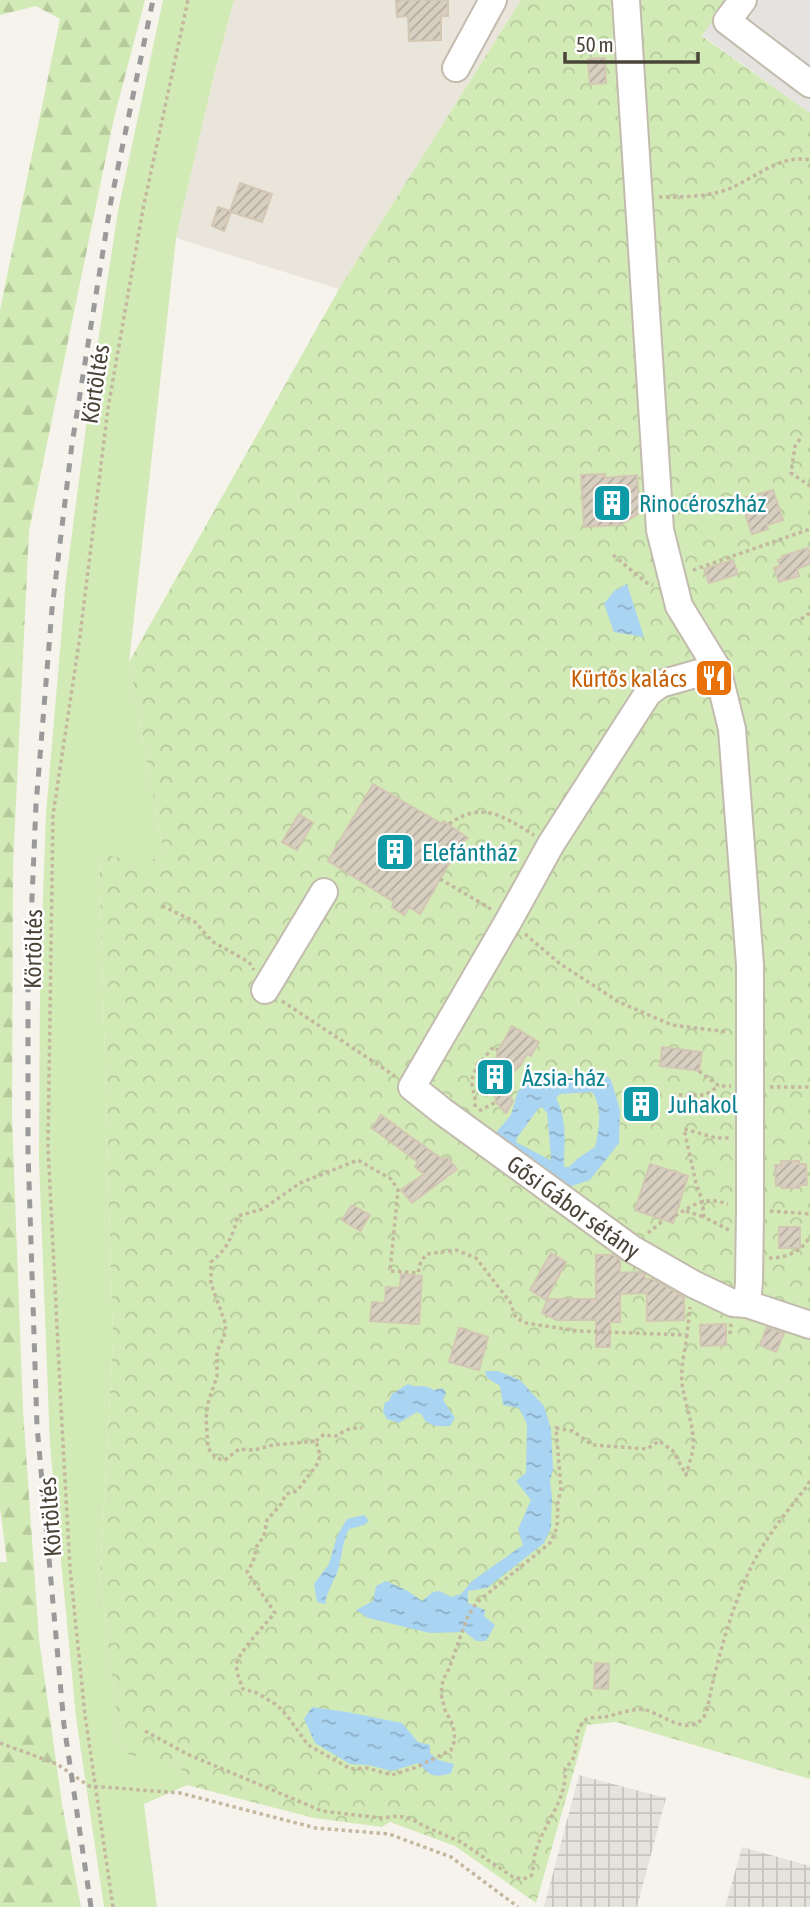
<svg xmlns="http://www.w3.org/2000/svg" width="810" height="1907" viewBox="0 0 810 1907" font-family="'Asap Condensed',sans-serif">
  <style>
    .residential { fill: #eae5da }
    .industrial { fill: url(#industrial-grid) }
    .green { fill: #d2eab5 }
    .forest { fill: url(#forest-firs) }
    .park { fill: url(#park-crowns) }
    .parking { fill: #e5e3e0 }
    .water { fill: url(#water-ripples); fill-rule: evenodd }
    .building { fill: url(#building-hatch); stroke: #d3c7b4; stroke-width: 2 }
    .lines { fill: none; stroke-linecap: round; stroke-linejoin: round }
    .minor-casing { stroke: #c2bbae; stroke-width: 30 }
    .path { stroke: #c4b79f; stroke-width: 3.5; stroke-dasharray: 3.5 3.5; stroke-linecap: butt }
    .minor { stroke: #fff; stroke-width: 26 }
    .rail { stroke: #9a9a9a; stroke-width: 5; stroke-dasharray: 9 9; stroke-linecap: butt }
    .labels { text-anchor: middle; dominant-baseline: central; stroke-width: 5; stroke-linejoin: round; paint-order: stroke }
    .street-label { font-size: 24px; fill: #4b4439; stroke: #fff }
    .culture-label { font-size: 24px; fill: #0d838f; stroke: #fff; text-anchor: start }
    .food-label { font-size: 24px; fill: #c56008; stroke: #fff; text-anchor: end }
  </style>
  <defs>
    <pattern id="industrial-grid" width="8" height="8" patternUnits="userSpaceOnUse" patternTransform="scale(1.75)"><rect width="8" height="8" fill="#e6e2dd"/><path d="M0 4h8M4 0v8" fill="none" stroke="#c7c3be"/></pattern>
    <pattern id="forest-firs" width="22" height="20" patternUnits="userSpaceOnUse" patternTransform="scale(1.75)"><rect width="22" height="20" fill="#d2eab5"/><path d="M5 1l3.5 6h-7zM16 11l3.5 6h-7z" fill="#b6ca9c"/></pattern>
    <pattern id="park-crowns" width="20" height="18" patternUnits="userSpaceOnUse" patternTransform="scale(1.75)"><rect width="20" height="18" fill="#d2eab5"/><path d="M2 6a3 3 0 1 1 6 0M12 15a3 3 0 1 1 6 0" fill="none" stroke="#b6ca9c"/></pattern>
    <pattern id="water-ripples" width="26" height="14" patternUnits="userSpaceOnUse" patternTransform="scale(1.75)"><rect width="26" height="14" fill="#a9d4f2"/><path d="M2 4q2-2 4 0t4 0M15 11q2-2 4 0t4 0" fill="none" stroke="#8caec5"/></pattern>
    <pattern id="building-hatch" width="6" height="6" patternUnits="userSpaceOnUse" patternTransform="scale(1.75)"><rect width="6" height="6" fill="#d8cfc1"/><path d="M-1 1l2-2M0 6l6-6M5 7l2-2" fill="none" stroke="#b1aa9e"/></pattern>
  </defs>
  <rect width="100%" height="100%" fill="#f6f3ec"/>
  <path class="residential" d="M234,0H521L339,289L176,238L214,75Z"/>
  <path class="industrial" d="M579,1775L666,1798L637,1907H544Z
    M742,1847L810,1866V1907H725Z"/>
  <path class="green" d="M163,0H234L214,75L176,238L129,662L164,856L144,863L99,855L113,1341L100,1577L121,1752L180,1765L187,1785L144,1804L157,1907H104L76,1717L50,1445L39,1159L40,982L46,814L66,580L92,381L118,211Z"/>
  <path class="forest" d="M0,0H145L114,118L29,531L13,865L12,1118L23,1410L39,1639L62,1804L81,1907H0V1562H7L0,1507V310L60,19L36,6L0,15Z"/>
  <path class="park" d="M521,0H728L702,36L810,113V1779L616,1722L587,1725L536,1903L455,1846L390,1822L382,1827L314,1818L187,1785L180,1765L121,1753L100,1577L113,1341L99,854L144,862L164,856L129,662L339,289Z"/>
  <path class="parking" d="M728,0H810V113L702,35Z"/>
  <path class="water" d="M627,584L644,637L614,632L604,604L614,591Z
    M602,1072L611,1080L620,1110L619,1143L590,1180L562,1189L492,1137L511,1115L518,1091L538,1074L552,1077ZM592,1092C603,1105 599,1131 595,1147L577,1159L569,1167H564C564,1143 568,1121 556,1098L560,1094ZM542,1107L547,1113L551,1156L550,1160L516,1142L517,1138L538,1109Z
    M485,1371H498L520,1380L544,1406L551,1429L553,1469L550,1481L552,1496L551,1528L544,1543L487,1588L468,1591V1603L485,1610L484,1616L495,1625L486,1641H476L465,1632L430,1633L368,1618L356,1610L373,1601L376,1586L386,1581L408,1591L422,1601L433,1592L440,1591L451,1597L461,1594L472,1581L523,1545L518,1529L531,1500L516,1481L526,1473L527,1424L519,1408L503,1405L500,1386L487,1378Z
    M408,1384C416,1389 425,1383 433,1390L443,1388L446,1393L443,1400L455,1418L450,1426H435L425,1421L422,1415L417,1412L399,1423L387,1419L383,1412L385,1402L389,1401L392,1394Z
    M364,1515L369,1521L364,1525L349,1529C342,1543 342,1558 337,1573C332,1584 327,1592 325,1604L317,1602L314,1584L329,1564L337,1536L347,1519Z
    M312,1707L347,1712L402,1723L418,1742L430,1745V1753L438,1760L454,1764L451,1773C434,1779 429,1775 418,1763L392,1771L368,1765L350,1764L315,1743L304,1719Z"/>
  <path class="building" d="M396,0H448V16H441V40L409,41L408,16L397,17Z
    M605,58L606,83L590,84L588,59Z
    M240,183L272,194L262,222L231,212L224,231L212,226L218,207L230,211Z
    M605,474V478L637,475L639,499L643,506L635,511L638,514L620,525L584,527L581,475Z
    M773,490L783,520L767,525L768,529L752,534L740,499Z
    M808,548L810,555V564L797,569L799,576L779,582L774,568L780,566L778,560L783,558L782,556Z
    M733,560L738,574L709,583L704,569Z
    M373,784L442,824L443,821L468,838L461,843L420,914L409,907L404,915L392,907L394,902L328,861Z
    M299,814L313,823L297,850L282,842Z
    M512,1026L539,1042L531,1056L527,1054L519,1067L509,1075L505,1085L507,1094L513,1101L506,1113L496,1102L494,1091L479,1085L482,1077L481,1073L486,1061L495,1066L497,1053Z
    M662,1047L702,1052L699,1071L660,1066Z
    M634,1088L652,1100L638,1121Z
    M381,1115L443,1160L447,1157L457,1169L412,1203L401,1190L424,1174L415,1167L418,1162L372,1128Z
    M781,1161H799V1164H806L807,1185H799L800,1188H782V1186H776L775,1165H781Z
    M650,1164L688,1176L673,1223L635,1210Z
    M352,1205L370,1215L360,1231L342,1220Z
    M779,1227H800V1248H779Z
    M551,1253L566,1262L546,1300L530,1290Z
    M596,1255H613L620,1260V1273L640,1272L645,1274V1279H652L684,1297V1320L647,1321V1293L620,1294V1322H610V1347H596V1320H557L542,1313L548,1299H596Z
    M401,1274L422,1276L419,1324L370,1321L372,1302L385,1303L386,1287L400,1288Z
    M726,1324V1345L701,1346L700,1325Z
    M767,1327L784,1333L776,1352L760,1345Z
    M459,1328L488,1337L479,1370L449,1362Z
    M595,1663L609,1664L608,1689L594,1688Z"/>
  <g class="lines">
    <g class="minor-casing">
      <g id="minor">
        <path d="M626,0L660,530L679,606L717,668L732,729L750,965V1210L749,1282L747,1304"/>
        <path d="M743,0L727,21L810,84"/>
        <path d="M456,68L493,0"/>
        <path id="s1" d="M717,668L660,684L648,693L551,844L509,920L412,1087L442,1111L632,1249L693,1284L733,1303L747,1304L810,1325"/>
        <path d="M265,990L324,892"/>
      </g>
    </g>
    <path class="path" d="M659,197C679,197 701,197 719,192C751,184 776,153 810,160
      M800,439L795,446L791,473L810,486
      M613,555L647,583L653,585
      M693,570L810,529
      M801,619L810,613
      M449,824C482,800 504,817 534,835
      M440,879L491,909
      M162,906L194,921L213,942L249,962L254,970
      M525,934L559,963L619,1002L672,1025L728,1032
      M282,1001L395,1076
      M699,1071L719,1086H731
      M770,1087H810
      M672,1095H705L719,1086
      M475,1107C476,1098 473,1092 472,1083C472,1068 485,1058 493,1047L498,1050
      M479,1111L496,1102
      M686,1211L704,1217
      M770,1211L810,1214
      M675,1216C695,1204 704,1196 728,1204
      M729,1230L704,1217L702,1200L696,1183L684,1129L716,1138H731
      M648,1233L664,1220
      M769,1258C786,1258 802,1252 810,1236
      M730,1334L731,1323
      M687,1335C685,1352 679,1372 683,1389C686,1407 695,1430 693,1448C692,1457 688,1466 686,1475L673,1451L659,1441L647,1449L592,1445L573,1431L556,1428L561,1489L558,1502L557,1528L550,1543L476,1603L467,1618L449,1669L443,1680L441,1694L445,1710L453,1725L455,1740L451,1750L417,1767L392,1775L367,1768L351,1769L308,1745L288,1717L277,1705L257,1693L243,1689C240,1681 235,1670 237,1662C241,1650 266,1623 275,1613L247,1572L253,1562L257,1546L264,1536L267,1520L281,1504L286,1494L297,1491L318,1463L320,1455L316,1441L273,1445L254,1450L239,1449L225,1460L216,1458L208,1448L206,1418L208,1403L217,1376V1351L224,1337L226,1325L211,1284V1262C228,1248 232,1237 238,1216L263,1209L300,1183L358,1160L391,1179L398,1190L390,1271L418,1273L421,1261L427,1254L456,1250L476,1258L510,1302L516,1318L526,1323L578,1331L687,1335L690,1307
      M316,1441L324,1434C340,1440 337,1432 350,1429C354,1428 358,1428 362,1428
      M145,1731L187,1754L322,1811L381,1818L398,1816L412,1819L424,1826L461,1842L513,1877L523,1879L531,1876C534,1868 533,1861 535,1854C542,1826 568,1799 565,1769C568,1765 572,1762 574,1756C577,1745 575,1730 584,1721C589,1716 598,1718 604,1717C617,1715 633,1707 646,1710C661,1714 686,1735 701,1720C708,1714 709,1699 711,1690C720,1652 730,1614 746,1578C761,1543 784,1515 808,1485L810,1480
      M0,1743L57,1764L89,1786L180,1793L316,1828L389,1834L451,1857L518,1907
      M113,1907L85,1715L70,1568L62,1426L48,1147L53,815L80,636L108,408L143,209L188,0"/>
    <use href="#minor" class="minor"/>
    <path class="rail" d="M91,1907L64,1725L37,1426L28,1151V991L36,805L52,609L72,444L111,201L153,0"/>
  </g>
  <defs>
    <g id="building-square" transform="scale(2.0125)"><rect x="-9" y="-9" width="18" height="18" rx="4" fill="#0f9aa8" stroke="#fff"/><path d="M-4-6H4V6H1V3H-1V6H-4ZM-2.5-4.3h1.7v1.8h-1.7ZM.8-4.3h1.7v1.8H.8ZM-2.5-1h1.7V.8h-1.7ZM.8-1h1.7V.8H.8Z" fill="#fff"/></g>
    <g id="restaurant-square" transform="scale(2.0125)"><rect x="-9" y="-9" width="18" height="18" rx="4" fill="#e8710a" stroke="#fff"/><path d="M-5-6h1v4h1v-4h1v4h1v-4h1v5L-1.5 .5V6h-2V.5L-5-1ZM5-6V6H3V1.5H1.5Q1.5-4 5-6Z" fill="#fff"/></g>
  </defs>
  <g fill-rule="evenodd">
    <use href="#building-square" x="612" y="503"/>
    <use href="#restaurant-square" x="714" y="678"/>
    <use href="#building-square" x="395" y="852"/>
    <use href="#building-square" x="495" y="1077"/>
    <use href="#building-square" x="641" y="1104"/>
  </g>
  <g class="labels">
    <g class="street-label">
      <text transform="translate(95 384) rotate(-81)">Körtöltés</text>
      <text transform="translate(33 949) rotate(-89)">Körtöltés</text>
      <text stroke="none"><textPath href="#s1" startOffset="735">Gősi Gábor sétány</textPath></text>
      <text transform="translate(50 1517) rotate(-94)">Körtöltés</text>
    </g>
    <g class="culture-label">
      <text x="639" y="503">Rinocéroszház</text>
      <text x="422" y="852">Elefántház</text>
      <text x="522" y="1077">Ázsia-ház</text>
      <text x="668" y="1104">Juhakol</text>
    </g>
    <g class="food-label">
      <text x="687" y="678">Kürtős kalács</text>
    </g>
  </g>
  <path d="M565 52v10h133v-10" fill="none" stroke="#4b4439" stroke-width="3.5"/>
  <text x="576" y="52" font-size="21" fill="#4b4439" stroke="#ffffff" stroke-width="5" paint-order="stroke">50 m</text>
</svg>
